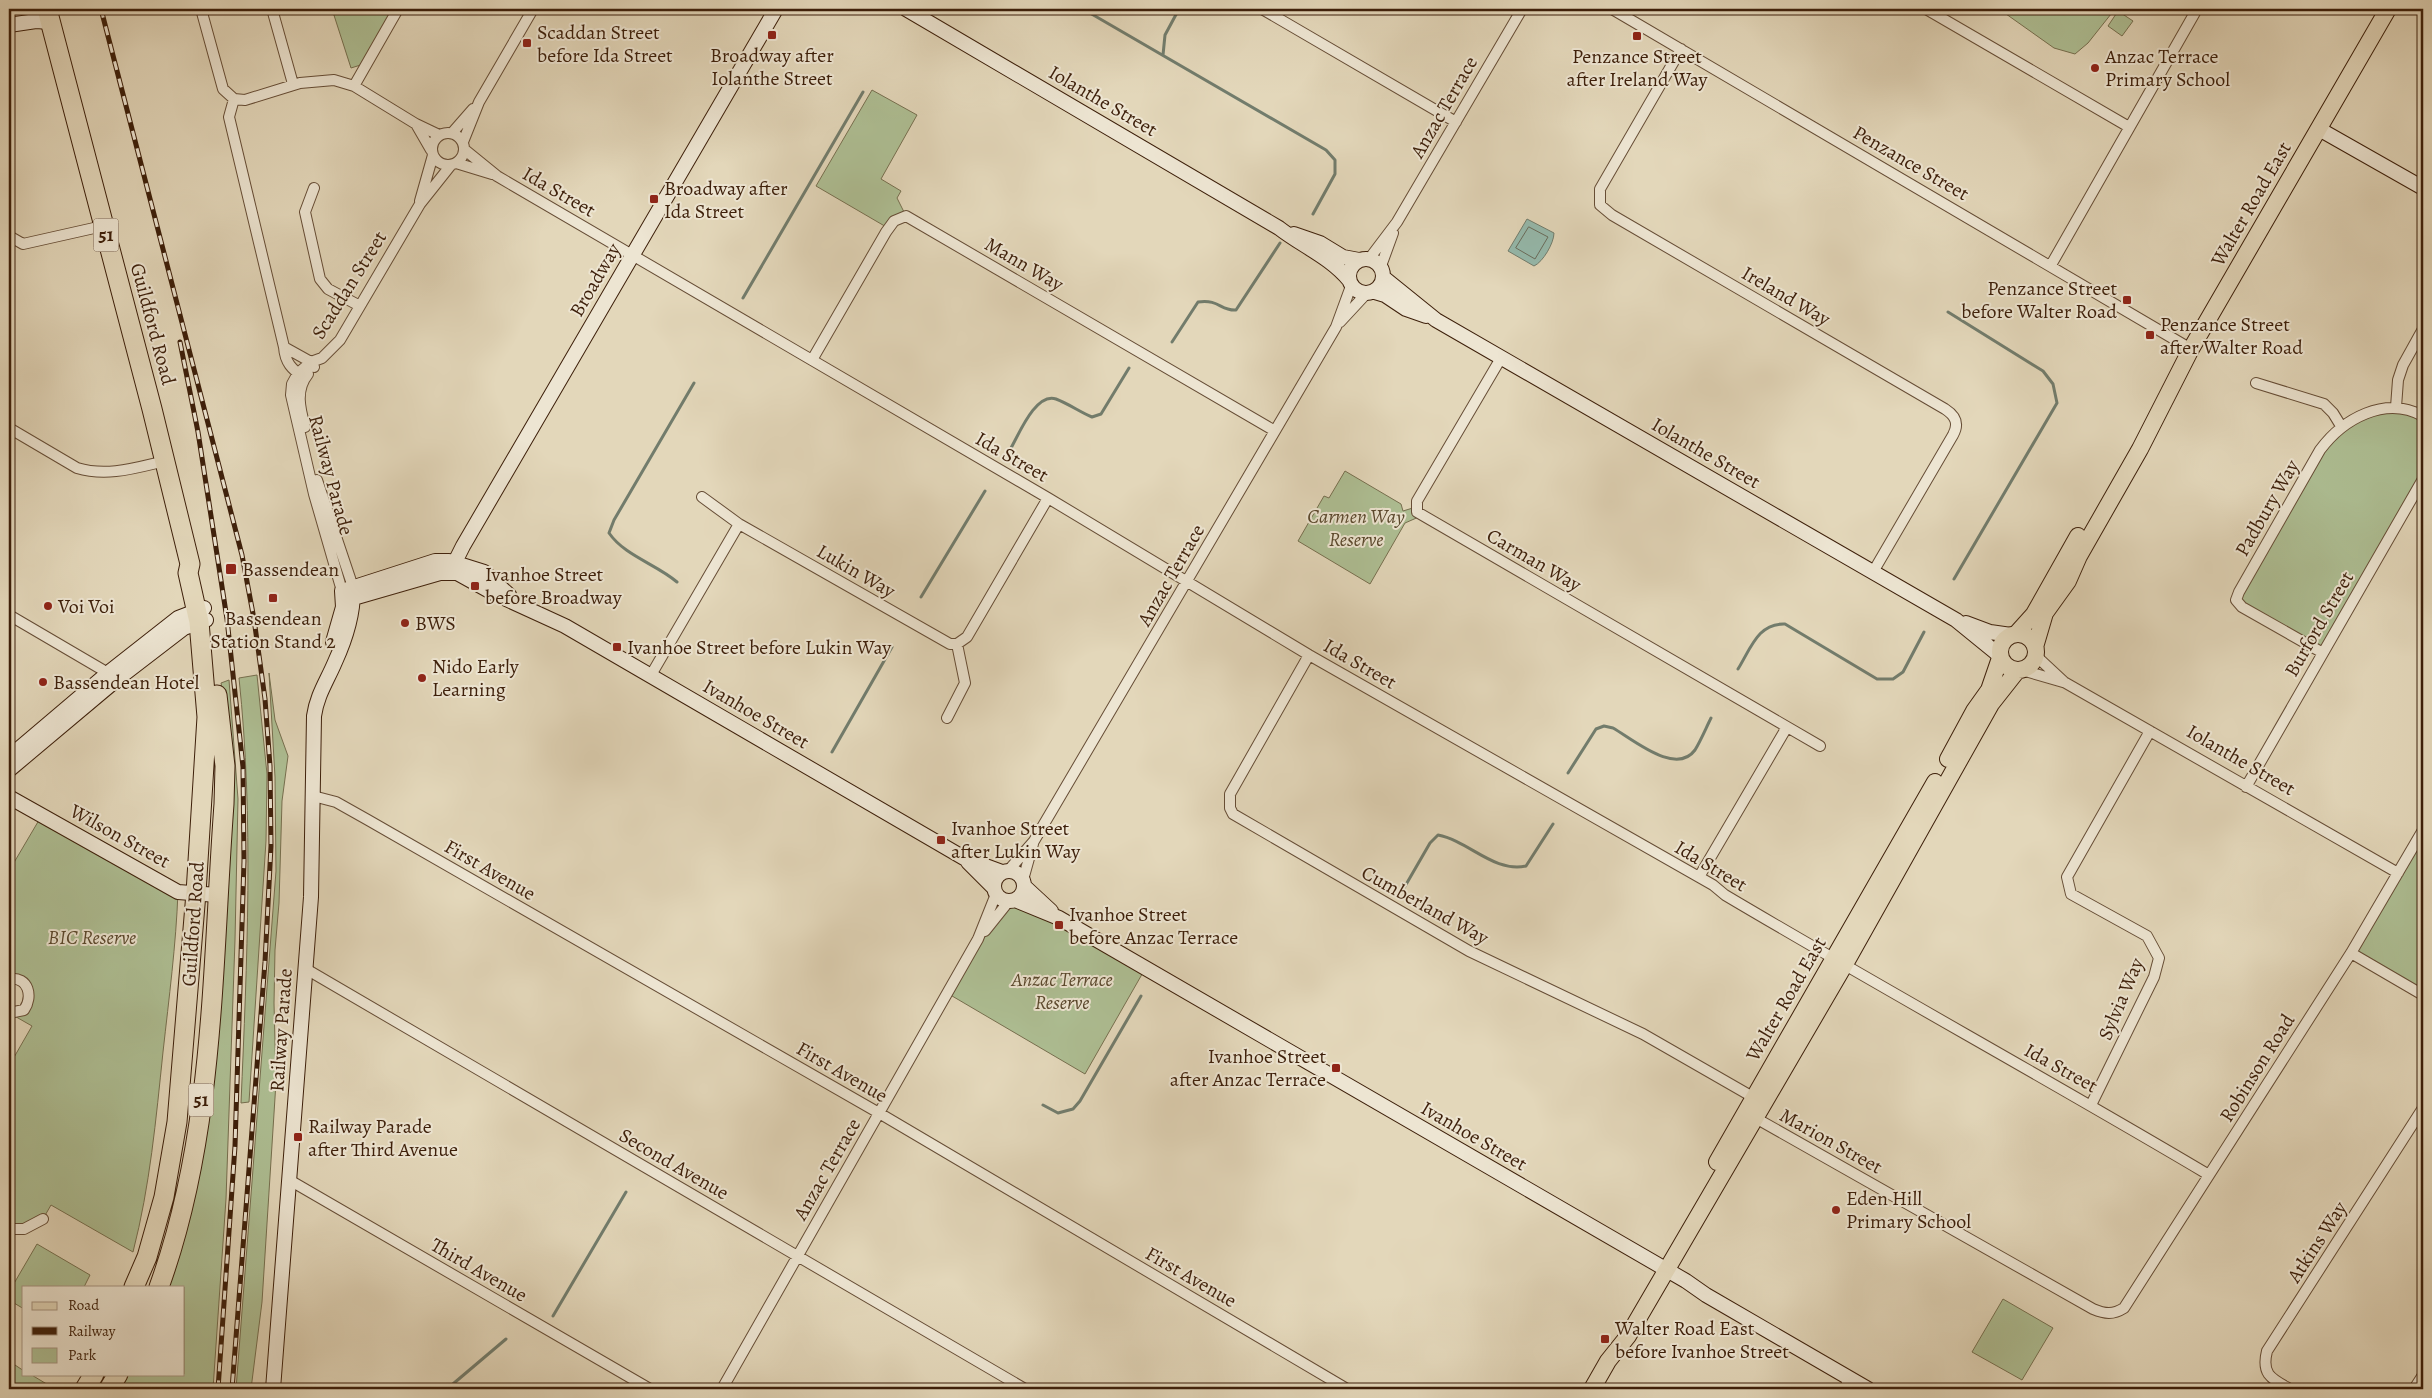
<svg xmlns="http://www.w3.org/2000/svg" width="2432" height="1398" viewBox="0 0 2432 1398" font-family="Alegreya,serif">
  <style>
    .green { fill: #aebf94; stroke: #766f4f }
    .water { fill: #95baad; stroke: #727c6c }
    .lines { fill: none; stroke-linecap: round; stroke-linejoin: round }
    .shore { stroke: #696c5c; stroke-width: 1 }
    .stream { stroke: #727c6c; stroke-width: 3 }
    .street-casing { stroke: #664d36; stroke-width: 12 }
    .secondary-casing { stroke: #3d1f0a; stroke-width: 16 }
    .primary-casing { stroke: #3d1f0a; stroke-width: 18 }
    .highway-casing { stroke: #3d1f0a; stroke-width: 21 }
    .street { stroke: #ede5d2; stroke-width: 10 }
    .secondary { stroke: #ede5d2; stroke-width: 14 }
    .primary { stroke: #e3d7ba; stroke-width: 16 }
    .highway { stroke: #e3d7ba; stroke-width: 19 }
    .rail-casing { stroke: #3d1f0a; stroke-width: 5 }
    .rail { stroke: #ede5d2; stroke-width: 3; stroke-dasharray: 9; stroke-linecap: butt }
    .poi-dot { fill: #8f2418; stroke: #ede5d2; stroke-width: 2 }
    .labels { text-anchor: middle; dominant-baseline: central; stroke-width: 4; stroke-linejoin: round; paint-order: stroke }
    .shield { fill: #ede5d2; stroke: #725a46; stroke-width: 1 }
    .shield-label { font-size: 19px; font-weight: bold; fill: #3d1f0a }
    .poi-label { font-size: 20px; fill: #3d1f0a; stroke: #ede5d2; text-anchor: start }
    .street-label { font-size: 20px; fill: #3d1f0a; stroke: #ede5d2 }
    .park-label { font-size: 20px; font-style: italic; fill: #59472c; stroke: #ede5d2 }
  </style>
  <rect width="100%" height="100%" fill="#e3d7ba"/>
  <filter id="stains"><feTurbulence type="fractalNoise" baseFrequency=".004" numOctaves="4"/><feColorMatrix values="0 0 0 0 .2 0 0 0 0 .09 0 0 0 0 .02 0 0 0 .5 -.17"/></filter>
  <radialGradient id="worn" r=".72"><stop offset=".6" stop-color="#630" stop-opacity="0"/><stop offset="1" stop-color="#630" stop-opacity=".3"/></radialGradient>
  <path class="green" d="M332,9H398L367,63L351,68Z
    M1999,9H2115L2088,43L2075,54L2054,48Z
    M2118,11L2133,21L2122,36L2108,26Z
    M872,90L917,115L881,179L901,191L897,198L906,216L888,228L816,186Z
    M2378,409L2423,416V479L2323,653L2242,607L2239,592L2332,434Z
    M1345,471L1401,504L1403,511L1416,507L1421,516L1405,523L1370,584L1298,541L1324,496L1329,498Z
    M269,673L275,720L288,756L282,801L279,903L275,950L274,1003L276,1082L262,1302L251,1389H236L276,871L275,777Z
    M257,675L267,774L266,841L249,1102L241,1103C247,962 254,819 239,678Z
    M229,680L238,799L235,940L226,1199L213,1389H121L128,1374H184V1287H166L194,1193L226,707L221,683Z
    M42,815L178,892C176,945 169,998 163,1052C156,1119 150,1186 133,1252L51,1205L43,1219L9,1229V1066L32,1026L11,1014L24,1010L26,985L9,979V871Z
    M2423,830V995L2351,953Z
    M1012,901L1145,969L1085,1074L947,993L978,939Z
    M37,1244L90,1275L84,1287H24V1309L9,1300V1292Z
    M2003,1299L2053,1328L2022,1380L1972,1352Z
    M12,1363L24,1371V1374H30L55,1389H9V1368Z"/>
  <path class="water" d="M1527,219L1554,233C1554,243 1543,262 1534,266L1508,251Z"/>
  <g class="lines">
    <path class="shore" d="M1529,227L1548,237L1535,259L1516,248Z"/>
    <path class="stream" d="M1083,9L1326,150L1335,160V174L1313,214
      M1163,55L1165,35L1179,9
      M743,298L863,92
      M1948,312L2043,371L2053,384L2057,403L1954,579
      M1172,342L1198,302C1220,299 1220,311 1236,310L1280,243
      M1011,448C1019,434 1036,392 1056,399C1069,404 1080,412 1092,417L1101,414L1129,368
      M677,582C656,564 625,556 609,533L614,520L694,383
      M921,597L985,491
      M1738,669C1751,648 1758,623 1785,624L1877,679H1893L1903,672L1924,632
      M832,752L892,647
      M1568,773L1596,729L1604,726L1613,728C1634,740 1676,776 1695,750C1701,740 1706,728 1711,718
      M1404,888L1430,843L1438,835C1469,841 1494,873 1526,866L1553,824
      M1043,1105L1058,1113L1073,1109L1080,1101L1141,996
      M553,1316L626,1192
      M447,1389L506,1339"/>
    <g class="street-casing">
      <path id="street" d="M201,9L223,89L234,99L245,100L300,83L334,80L354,86L416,124L439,135
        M272,9L293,84
        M1262,9L1456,122
        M1612,9L2191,349
        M1926,9L2129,127
        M1681,49L1600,189V205L1612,215L1945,409C1956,416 1959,424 1953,435L1873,572
        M354,86L398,9
        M234,99L229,117L284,347C285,363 292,369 304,378
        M416,124L431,150
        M432 149a16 16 0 1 1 32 0a16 16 0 1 1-32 0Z
        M452,133L473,109
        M463,142L479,102L533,9
        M465,150L497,176L1048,498L1309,655L1713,885L1725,895C1885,990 2049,1080 2209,1175
        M456,163L492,174
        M314,188L305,212L320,279L328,289L360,306
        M420,201L433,155
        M9,236L23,244L103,226
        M1369,259L1397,222L1522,9
        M2051,265L2197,9
        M1381,266L1393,233
        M1340,322L1366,294
        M284,347L311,362L314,367
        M1501,358L1417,501V512L1820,746
        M812,360L886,232L894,221L906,216L1275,431
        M2256,383L2324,404L2333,413L2341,426
        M2396,407L2398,380L2403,365L2423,329
        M305,427C300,409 295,390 308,374
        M9,428L77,468C107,477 135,468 165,461
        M317,480L353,587
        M702,497L739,524L950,644H957L967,637L1048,498
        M342,591L314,494L291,395L292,384L298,373L311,362L322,358L340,340L420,204L451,165
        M9,615L108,673L112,678
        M2323,653L2242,607L2236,600L2239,592L2320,450C2343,419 2385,395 2423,416
        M1309,655L1230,794V808L1233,814L1469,951L1643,1034L1758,1100
        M2035,655L2064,682L2398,873
        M2022,670L2063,682
        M651,675L739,524
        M947,718L965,683L957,644
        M2246,787L2423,479
        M313,796L336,802L368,820L879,1113L1347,1389
        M1008,871L1034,841L1336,327L1351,286
        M1699,877L1787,727
        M1023,880L1033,844
        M985,931L1009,901
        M2351,953L2423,995
        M306,969L1025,1389
        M9,979C29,976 33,997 24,1010L9,1013
        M2091,1105L2154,977L2159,958L2147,936L2071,894L2067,877L2150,731
        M1752,1116L2093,1309C2105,1314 2113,1315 2124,1308L2351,953L2423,830
        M291,1181L650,1389
        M9,1229H24L43,1219
        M722,1389L978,939L996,894
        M1844,1389L1850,1378
        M2290,1389C2272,1379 2261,1375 2267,1351L2423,1108
        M2414,1389L2423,1375"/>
    </g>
    <g class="secondary-casing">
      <path id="secondary" d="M906,9L1279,228C1302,246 1330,257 1349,280
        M9,25L36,21L50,22
        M2319,129L2423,188
        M1294,234L1320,243L1343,257L1359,260
        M1349 276a17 17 0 1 1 34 0a17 17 0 1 1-34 0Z
        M1384,278L1436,320L1956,620L1999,655
        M1375,292L1385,295L1406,309L1426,316
        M450,572L463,546L776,9
        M343,601L440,573H457L493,593L565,626L964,858L1002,872
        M1966,623L1990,632L2011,635
        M333,642L343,607L342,591L435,561H449L484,572L509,595
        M9,757L108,673L178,618L204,608
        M9,770L115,681L184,628L206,620
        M9,797L178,892L217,895
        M968,862L994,888
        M994 886a15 15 0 1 1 30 0a15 15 0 1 1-30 0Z
        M1024,886L1051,911
        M1015,900L1059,918L1686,1281L1706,1295L1868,1389
        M273,1389L311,897L314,716C317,695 327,681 335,662C346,638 354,614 353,587"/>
    </g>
    <g class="primary-casing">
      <path id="primary" d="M2000 652a18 18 0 1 1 36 0a18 18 0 1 1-36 0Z
        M2016,634L2034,614L2078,536
        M2035,647L2045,613L2068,581L2079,556L2140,449L2191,349L2388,9
        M1948,759L1974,711L1989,690L2000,658
        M1717,1162L1935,782
        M1592,1389L1608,1361L1628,1336L1844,966L1991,704L2017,671"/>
    </g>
    <g class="highway-casing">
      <path id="highway" d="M47,9L152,409L190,564L188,573L199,622L207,717L196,893L177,1122L164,1197L147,1257L134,1287
        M159,1287C215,1133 212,965 224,804L225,766L217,695
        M85,1389L94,1374
        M109,1389L118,1374"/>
    </g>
    <use href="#street" class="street"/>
    <use href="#secondary" class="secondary"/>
    <use href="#primary" class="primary"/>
    <use href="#highway" class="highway"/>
    <g class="rail-casing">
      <path id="rail" d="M101,9L242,555L254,619L265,699L270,766L271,846L265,962L232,1389
        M180,342L198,432L227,619L243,767L244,861L235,1146L218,1389"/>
    </g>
    <use href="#rail" class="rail"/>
  </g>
  <g class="poi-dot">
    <rect x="767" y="30" width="10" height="10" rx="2.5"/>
    <rect x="1632" y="31" width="10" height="10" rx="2.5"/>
    <rect x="522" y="38" width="10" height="10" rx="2.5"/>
    <circle cx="2095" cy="68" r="5"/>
    <rect x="649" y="194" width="10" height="10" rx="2.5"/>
    <rect x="2122" y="295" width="10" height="10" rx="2.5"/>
    <rect x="2145" y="330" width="10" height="10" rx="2.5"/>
    <rect x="225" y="563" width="12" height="12" rx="2.5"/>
    <rect x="470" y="581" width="10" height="10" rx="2.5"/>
    <rect x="268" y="593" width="10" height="10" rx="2.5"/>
    <circle cx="48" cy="606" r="5"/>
    <circle cx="405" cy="623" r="5"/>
    <rect x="612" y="642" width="10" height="10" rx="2.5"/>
    <circle cx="422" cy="678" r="5"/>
    <circle cx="43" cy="682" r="5"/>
    <rect x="936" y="835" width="10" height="10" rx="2.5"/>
    <rect x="1054" y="920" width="10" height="10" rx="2.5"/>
    <rect x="1331" y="1063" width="10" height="10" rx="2.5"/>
    <rect x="293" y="1132" width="10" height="10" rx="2.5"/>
    <circle cx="1836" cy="1210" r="5"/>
    <rect x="1600" y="1334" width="10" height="10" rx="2.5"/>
  </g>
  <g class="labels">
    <g class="shield">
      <rect x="93.5" y="218.5" width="25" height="33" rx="4"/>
      <rect x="188.5" y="1083.5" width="25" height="33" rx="4"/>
    </g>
    <g class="shield-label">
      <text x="106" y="235">51</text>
      <text x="201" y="1100">51</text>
    </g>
    <g class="poi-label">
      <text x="537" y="32">Scaddan Street<tspan x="537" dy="23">before Ida Street</tspan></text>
      <text x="772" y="55" text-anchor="middle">Broadway after<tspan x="772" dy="23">Iolanthe Street</tspan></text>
      <text x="1637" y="56" text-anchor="middle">Penzance Street<tspan x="1637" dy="23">after Ireland Way</tspan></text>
      <text x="2105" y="56">Anzac Terrace<tspan x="2105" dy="23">Primary School</tspan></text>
      <text x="664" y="188">Broadway after<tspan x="664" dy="23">Ida Street</tspan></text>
      <text x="2117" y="288" text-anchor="end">Penzance Street<tspan x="2117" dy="23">before Walter Road</tspan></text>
      <text x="2160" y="324">Penzance Street<tspan x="2160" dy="23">after Walter Road</tspan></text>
      <text x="242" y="569">Bassendean</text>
      <text x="485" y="574">Ivanhoe Street<tspan x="485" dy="23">before Broadway</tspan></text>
      <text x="58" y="606">Voi Voi</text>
      <text x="273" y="618" text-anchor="middle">Bassendean<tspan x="273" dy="23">Station Stand 2</tspan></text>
      <text x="415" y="623">BWS</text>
      <text x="627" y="647">Ivanhoe Street before Lukin Way</text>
      <text x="432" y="666">Nido Early<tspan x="432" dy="23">Learning</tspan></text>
      <text x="53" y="682">Bassendean Hotel</text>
      <text x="951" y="828">Ivanhoe Street<tspan x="951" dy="23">after Lukin Way</tspan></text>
      <text x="1069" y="914">Ivanhoe Street<tspan x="1069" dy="23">before Anzac Terrace</tspan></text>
      <text x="1326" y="1056" text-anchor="end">Ivanhoe Street<tspan x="1326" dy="23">after Anzac Terrace</tspan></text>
      <text x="308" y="1126">Railway Parade<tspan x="308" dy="23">after Third Avenue</tspan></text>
      <text x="1846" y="1198">Eden Hill<tspan x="1846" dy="23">Primary School</tspan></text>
      <text x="1615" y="1328">Walter Road East<tspan x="1615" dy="23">before Ivanhoe Street</tspan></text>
    </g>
    <g class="street-label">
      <text transform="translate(1103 101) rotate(30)">Iolanthe Street</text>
      <text transform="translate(1444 107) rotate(-60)">Anzac Terrace</text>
      <text transform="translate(1911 163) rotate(30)">Penzance Street</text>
      <text transform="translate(559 192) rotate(30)">Ida Street</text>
      <text transform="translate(2251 204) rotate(-60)">Walter Road East</text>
      <text transform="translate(1024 264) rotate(30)">Mann Way</text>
      <text transform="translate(595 280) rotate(-60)">Broadway</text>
      <text transform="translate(349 285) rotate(-58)">Scaddan Street</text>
      <text transform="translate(1786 296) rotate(30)">Ireland Way</text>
      <text transform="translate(153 324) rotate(75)">Guildford Road</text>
      <text transform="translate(1706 453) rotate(30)">Iolanthe Street</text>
      <text transform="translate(1012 457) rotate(30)">Ida Street</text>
      <text transform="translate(331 475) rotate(75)">Railway Parade</text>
      <text transform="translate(2267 508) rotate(-60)">Padbury Way</text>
      <text transform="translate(1534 560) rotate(30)">Carman Way</text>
      <text transform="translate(856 571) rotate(30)">Lukin Way</text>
      <text transform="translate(1171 575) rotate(-60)">Anzac Terrace</text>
      <text transform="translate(2319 624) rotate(-60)">Burford Street</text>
      <text transform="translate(1360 664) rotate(30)">Ida Street</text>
      <text transform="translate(756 714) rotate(30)">Ivanhoe Street</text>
      <text transform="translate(2241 760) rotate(30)">Iolanthe Street</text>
      <text transform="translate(120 836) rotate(29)">Wilson Street</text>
      <text transform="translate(1711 866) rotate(31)">Ida Street</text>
      <text transform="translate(490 870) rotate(30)">First Avenue</text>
      <text transform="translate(1425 905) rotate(29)">Cumberland Way</text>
      <text transform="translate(193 924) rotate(-86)">Guildford Road</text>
      <text transform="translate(1786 999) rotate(-60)">Walter Road East</text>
      <text transform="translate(2121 999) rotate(-67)">Sylvia Way</text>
      <text transform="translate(281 1030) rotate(-86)">Railway Parade</text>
      <text transform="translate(2061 1068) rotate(29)">Ida Street</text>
      <text transform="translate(2257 1068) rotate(-58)">Robinson Road</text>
      <text transform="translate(842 1072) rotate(30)">First Avenue</text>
      <text transform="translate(1474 1136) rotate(30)">Ivanhoe Street</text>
      <text transform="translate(1831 1141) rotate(29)">Marion Street</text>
      <text transform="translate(674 1164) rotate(30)">Second Avenue</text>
      <text transform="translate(827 1169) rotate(-60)">Anzac Terrace</text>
      <text transform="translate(2317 1242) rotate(-57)">Atkins Way</text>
      <text transform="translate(479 1270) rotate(30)">Third Avenue</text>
      <text transform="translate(1191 1277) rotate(30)">First Avenue</text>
    </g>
    <g class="park-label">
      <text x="1356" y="516">Carmen Way<tspan x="1356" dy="23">Reserve</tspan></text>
      <text x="92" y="937">BIC Reserve</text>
      <text x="1062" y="979">Anzac Terrace<tspan x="1062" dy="23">Reserve</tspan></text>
    </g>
  </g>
  <rect width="2432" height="1398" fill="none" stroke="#e3d7ba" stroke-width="30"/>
  <rect x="10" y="10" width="2412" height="1378" fill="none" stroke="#3d1f0a" stroke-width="2.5"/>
  <rect x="15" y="15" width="2402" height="1368" fill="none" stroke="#3d1f0a"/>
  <rect x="22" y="1286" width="162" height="90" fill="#ede5d2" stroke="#a79682"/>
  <rect x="32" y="1302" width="25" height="8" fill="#e3d7ba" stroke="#a79682"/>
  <text x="68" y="1310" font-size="15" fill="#3d1f0a">Road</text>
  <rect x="32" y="1327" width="25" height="8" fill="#3d1f0a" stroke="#a79682"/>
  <text x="68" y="1336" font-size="15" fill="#3d1f0a">Railway</text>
  <rect x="32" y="1348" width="25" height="15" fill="#aebf94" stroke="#a79682"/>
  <text x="68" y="1360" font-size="15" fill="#3d1f0a">Park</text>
  <rect width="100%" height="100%" filter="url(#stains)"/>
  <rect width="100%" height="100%" fill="url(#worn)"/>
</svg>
